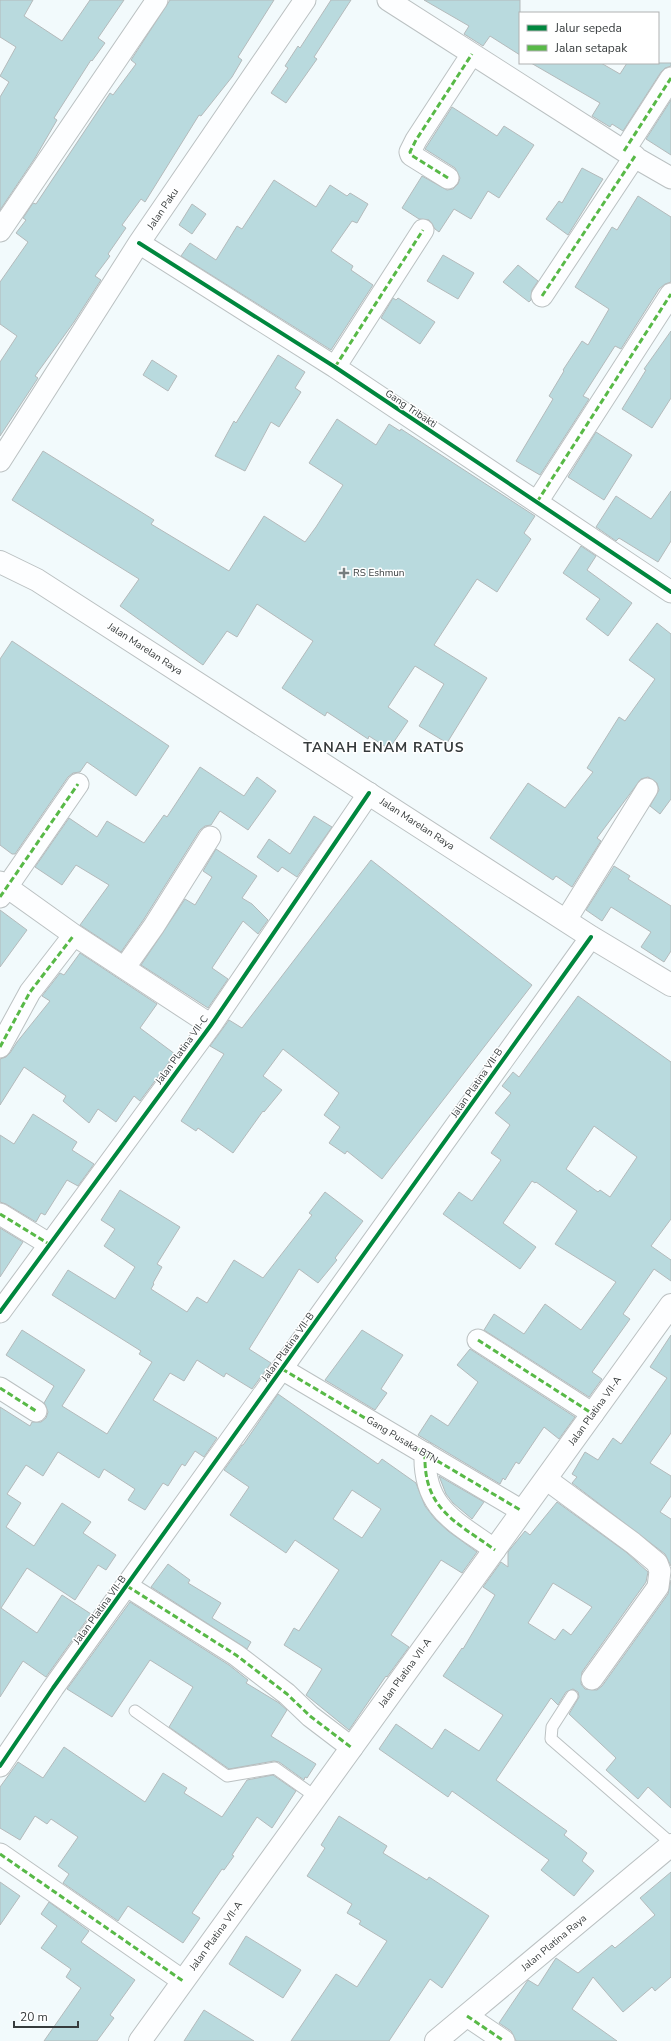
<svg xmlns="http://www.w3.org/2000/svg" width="671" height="2041" viewBox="0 0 671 2041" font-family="'Nunito Sans',sans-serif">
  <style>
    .building { fill: #b9dade; stroke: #b4babb; fill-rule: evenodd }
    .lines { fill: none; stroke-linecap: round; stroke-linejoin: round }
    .lane-casing { stroke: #bbc1c2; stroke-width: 13 }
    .street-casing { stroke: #bbc1c2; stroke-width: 23 }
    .secondary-casing { stroke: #bbc1c2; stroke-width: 24 }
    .primary-casing { stroke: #bbc1c2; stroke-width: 24 }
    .lane { stroke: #fdfeff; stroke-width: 11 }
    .street { stroke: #fdfeff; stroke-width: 21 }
    .secondary { stroke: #fdfeff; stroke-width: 22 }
    .primary { stroke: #fdfeff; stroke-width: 22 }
    .quiet { stroke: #58b947; stroke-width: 3; stroke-dasharray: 6 3; stroke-linecap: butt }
    .cycleway-casing { stroke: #fff; stroke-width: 6 }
    .cycleway { stroke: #00873e; stroke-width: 4 }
    .poi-dot { fill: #787e7f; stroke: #fff; stroke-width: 1.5 }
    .labels { text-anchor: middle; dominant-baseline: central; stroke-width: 3; stroke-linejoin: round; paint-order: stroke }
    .street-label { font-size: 10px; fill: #363b3c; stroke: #fff }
    .poi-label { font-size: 10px; fill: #363b3c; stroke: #fff; text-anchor: start }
    .district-label { font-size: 14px; font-weight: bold; letter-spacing: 1px; fill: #363b3c; stroke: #fff }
  </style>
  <rect width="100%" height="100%" fill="#f2fafc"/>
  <path class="building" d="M0,0H33L24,16L62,41L90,0H124L98,38L105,43L92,61L91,60L54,118L57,120L35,158L0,210V97L9,82L0,76L16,47L0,37Z
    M170,0H274L238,57L242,60L232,77L201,116L199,115L145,202L141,199L122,225L126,228L108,254L110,256L95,276L101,280L74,322L35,376L38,378L0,436V362L17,336L0,324V282L28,242L16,233L26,220L23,218L33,203L36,204L110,93L113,95L136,64L131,60Z
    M331,0H351L314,57L317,59L286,103L271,93L288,68L285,66L298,46L300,48Z
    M424,0H520V55L490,36L483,46L464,34L469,26Z
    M531,63H601L620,74L627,63H671V66L665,68L661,72L623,131L612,124L610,127L592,116L600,103Z
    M671,100V155L646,139Z
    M452,107L497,136L504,126L534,145L499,198L488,191L471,219L454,209L439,232L435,229L429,220L419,219L402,208L422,176L447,190L453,189L458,184L460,178L455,168L425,149Z
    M582,168L603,179L568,235L546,219L559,201L562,203Z
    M274,180L316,207L330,185L347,196L350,193L368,204L357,223L352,221L331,251L353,266L351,270L373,285L331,350L181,256L190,243L216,260L237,226L242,229Z
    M638,196L671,217V282L665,284L659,289L621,349L615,346L583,396L589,399L540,475L516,461L553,399L549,396L564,371L563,370L582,341L588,345L609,309L575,287L612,227L617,230Z
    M192,204L206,214L192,234L179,225Z
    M443,255L474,273L458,299L427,281Z
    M518,265L538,281L532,290L531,300L529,302L503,282Z
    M393,298L396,300L398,298L435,322L420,344L381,318Z
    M671,331V398L652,428L622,409L646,370L644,369Z
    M278,355L305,372L295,388L301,392L279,427L271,422L245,471L215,456L234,421L236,423Z
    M152,360L177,376L168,391L143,375Z
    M337,419L376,445L389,424L400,431L401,429L535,516L524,533L531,539L497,592L477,579L434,645L487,678L447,743L419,726L444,684L415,666L388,707L408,721L389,749L369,736L368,739L327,712L325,716L282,688L313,641L257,604L237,637L227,631L203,665L120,606L139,579L12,500L43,451L154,520L151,524L229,571L264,516L305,542L316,527L343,485L309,463Z
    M596,432L632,455L604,500L568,477Z
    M671,491V541L658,562L619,538L616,541L596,527L616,496L651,519Z
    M581,546L596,556L587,570L632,603L608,636L586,619L600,599L563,573Z
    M657,623L671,634V799L660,814L650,806L659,790L657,783L648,777L641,779L597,838L601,841L572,887L556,876L553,880L490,838L528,783L565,808L593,772L587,768L619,717L625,721L655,679L629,660Z
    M12,641L169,746L136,796L87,762L80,772L73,773L68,777L15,854H12L0,845V659Z
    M200,767L244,796L257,777L276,791L248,830L220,811L211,825L205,826L200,830L144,919L121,952L80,925L109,885L76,865L62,885L35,867L69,818L97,837L107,821L144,843L164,815L167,817Z
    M314,816L332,827L297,877L282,867L278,872L257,857L269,839L290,854Z
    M216,849L257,876L242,898L252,904L268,920L258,934L243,921L212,968L228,979L208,1008L141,965L185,899L195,905L212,877L203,871Z
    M371,860L532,985L382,1179L347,1151L345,1154L329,1143L340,1127L324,1115L339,1093L283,1049L263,1076L282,1090L264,1112L263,1111L233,1153L198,1128L196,1131L181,1121L224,1054L210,1046L229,1020L242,1028Z
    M614,866L630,876L628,879L671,906V951L664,962L641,947L651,932L611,907L602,921L586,910Z
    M0,910L27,930L0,967Z
    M80,953L157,1004L140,1028L175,1054L140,1101L134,1096L116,1122L98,1109L89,1123L63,1101L66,1096L24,1067L0,1105V1059L6,1057L10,1053L17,1042L50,1001L42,996L60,973L64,975Z
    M578,996L671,1062V1219L651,1246L671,1260V1281L654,1269L623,1314L630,1319L592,1372L602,1379L589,1397L484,1330L494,1314L524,1334L545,1304L581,1330L616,1282L555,1244L577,1211L536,1182L535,1183L532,1181L503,1223L536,1247L520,1269L443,1214L459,1192L472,1201L501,1160L491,1153L510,1125L495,1113L511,1093L502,1086L513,1072L519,1077ZM594,1126L637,1157L610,1197L600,1190L598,1192L566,1169Z
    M33,1114L77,1142L72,1150L94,1164L78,1186L67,1180L45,1215L41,1213L36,1222L6,1204L0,1202V1135L14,1144Z
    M120,1190L180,1227L157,1264L162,1267L153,1283L154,1284L151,1289L187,1312L197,1297L207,1303L234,1260L263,1278L312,1215L309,1213L325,1192L363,1221L335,1258L337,1260L318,1283L299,1269L249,1349L271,1363L252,1389L226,1373L224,1377L197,1360L184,1381L170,1373L153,1400L217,1438L204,1457L195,1451L185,1466L182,1464L168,1486L163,1483L145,1510L128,1500L135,1489L104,1469L99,1478L58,1452L43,1476L26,1465L7,1494L21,1503L6,1527L34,1546L62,1503L91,1522L83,1533L116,1555L106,1570L98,1565L75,1600L27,1568L1,1608L37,1633L62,1595L91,1614L46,1677L23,1661L0,1697V1407L30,1426L32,1422H41L46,1418L48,1412L44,1403L54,1386L6,1355L22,1330L85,1370L62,1406L107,1434L152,1362L139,1354L141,1351L52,1295L68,1270L115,1299L135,1267L104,1246L115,1229L101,1220Z
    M0,1228L23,1242L0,1277Z
    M362,1330L403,1355L381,1389L387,1393L375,1410L325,1380Z
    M671,1335V1433L650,1463L671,1476V1496L660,1512L671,1519V1566L665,1554L572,1483L577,1477L572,1474L585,1452L598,1460L613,1438L621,1444L667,1378L650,1367Z
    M470,1349L575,1417L559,1439L544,1427L519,1464L516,1462L505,1480L503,1478L500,1484L418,1435L431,1415L448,1426L478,1382L457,1365Z
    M278,1394L378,1464L382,1459L416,1483L425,1506L435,1519L448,1531L477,1552L462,1573L441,1560L391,1635L409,1647L387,1677L386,1676L349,1730L306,1695L322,1669L284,1645L294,1628L299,1631L339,1570L295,1540L286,1553L230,1515L249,1487L224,1470L242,1445H243ZM352,1490L381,1509L362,1538L333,1519Z
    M439,1476L484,1502L472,1519L453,1503L446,1494Z
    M557,1502L626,1552L648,1572L646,1582L582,1672L581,1684L585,1689L597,1690L602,1686L668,1594L671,1580V1808L648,1787L638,1799L606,1770L616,1758L569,1714L579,1697L578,1692L573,1689L566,1692L558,1705L551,1698L496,1780L567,1831L564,1835L587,1853L582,1861L594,1871L574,1896L541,1870L549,1860L452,1791L448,1797L379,1749L396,1724L432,1749L445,1729L479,1751L503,1715L443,1676L462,1648L463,1649L495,1595L483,1587L501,1562L508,1567V1552L511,1548L525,1531L530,1535ZM553,1583L592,1607L571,1635L563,1629L555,1640L528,1623Z
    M168,1564L190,1580L188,1583L221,1603L212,1618L251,1642L247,1649L151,1587Z
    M130,1602L229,1665L248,1680L246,1683L279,1703L287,1710L271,1736L316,1764L307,1778L305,1777L304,1780L279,1762L274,1761L229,1769L169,1727L193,1687L150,1660L112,1717L67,1689Z
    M64,1747L145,1802L163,1773L187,1788L184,1793L222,1817L247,1780L273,1775L296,1791L272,1828L257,1817L232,1855L234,1856L224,1870L222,1869L192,1913L200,1918L183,1943L128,1906L118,1921L63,1883L69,1874L58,1866L78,1837L51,1819L47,1824L35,1816L20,1840L0,1828V1787L18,1762L43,1778Z
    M339,1816L387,1846L383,1853L427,1880L429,1877L489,1916L442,1988L430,1979L389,2041H291L336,1974L357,1987L387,1941L359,1924L361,1921L347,1913L352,1904L307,1876L325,1848L321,1845Z
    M671,1872V1977L655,1991L652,1987L623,2012L593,1977L572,2009L617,2041H516L511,2031L499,2023L528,1980L538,1986L556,1958L578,1973L612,1945L615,1948L655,1915L640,1898Z
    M0,1882L20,1896L0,1925Z
    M49,1902L89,1931L81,1942L135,1980L110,2015L114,2018L97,2041H44L81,1988L66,1977L71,1969L41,1948L57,1926L41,1914Z
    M246,1936L301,1970L283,1998L229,1964Z
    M204,2010L254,2041H184Z"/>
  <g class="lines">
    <g class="lane-casing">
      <path id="lane" d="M572,1696L552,1727L551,1739L671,1843
        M135,1711L227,1776L275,1768L316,1797"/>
    </g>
    <g class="street-casing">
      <path id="street" d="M388,0L624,151L671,178
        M624,151L671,78
        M448,178L411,155L410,152L416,140L472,54
        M0,231L157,0
        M139,243L335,367L671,592
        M542,296L635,156
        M335,367L423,230
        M0,461L139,243L305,0
        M537,502L671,294
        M0,882L74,935L211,1025
        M0,897L78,784
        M566,920L647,789
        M125,967L154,926L210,837
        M0,1047L30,992L74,935
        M0,1214L49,1244
        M0,1312L211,1025L369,793
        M478,1340L593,1414
        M282,1369L522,1511
        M0,1388L36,1411
        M425,1453C423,1509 455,1521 495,1550
        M546,1479L633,1543L657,1563L660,1571L658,1587L592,1679
        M127,1586L236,1655L287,1694L310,1716L352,1748
        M0,1766L53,1688L591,937
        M0,1854L183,1981
        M467,2016L504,2041"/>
    </g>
    <g class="secondary-casing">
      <path id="secondary" d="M140,2041L671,1305
        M436,2041L671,1845"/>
    </g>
    <g class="primary-casing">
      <path id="primary" d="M0,562L37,580L591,937L671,985"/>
    </g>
    <use href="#lane" class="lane"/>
    <use href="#street" class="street"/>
    <use href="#secondary" class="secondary"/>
    <use href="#primary" class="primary"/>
    <path class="quiet" d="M624,151L671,78
      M448,178L411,155L410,152L416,140L472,54
      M542,296L635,156
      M335,367L423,230
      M537,502L671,294
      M0,897L78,784
      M0,1047L30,992L74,935
      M0,1214L49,1244
      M478,1340L593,1414
      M282,1369L522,1511
      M0,1388L36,1411
      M425,1453C423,1509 455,1521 495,1550
      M127,1586L236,1655L287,1694L310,1716L352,1748
      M0,1854L183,1981
      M467,2016L504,2041"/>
    <g class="cycleway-casing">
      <path id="cycleway" d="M139,243L335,367L671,592
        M0,1312L211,1025L369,793
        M0,1766L53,1688L591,937"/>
    </g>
    <use href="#cycleway" class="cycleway"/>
  </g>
  <path class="poi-dot" d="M342 567h4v4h4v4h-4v4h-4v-4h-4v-4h4z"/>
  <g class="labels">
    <g class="street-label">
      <text transform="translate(163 209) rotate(-56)">Jalan Paku</text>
      <text transform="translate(411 409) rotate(34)">Gang Tribakti</text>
      <text transform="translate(145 649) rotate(33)">Jalan Marelan Raya</text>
      <text transform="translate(417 824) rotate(33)">Jalan Marelan Raya</text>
      <text transform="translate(182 1050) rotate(-54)">Jalan Platina VII-C</text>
      <text transform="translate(477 1083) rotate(-55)">Jalan Platina VII-B</text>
      <text transform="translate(288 1347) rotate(-54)">Jalan Platina VII-B</text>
      <text transform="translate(595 1411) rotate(-54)">Jalan Platina VII-A</text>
      <text transform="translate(402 1440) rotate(31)">Gang Pusaka BTN</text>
      <text transform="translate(100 1610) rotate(-54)">Jalan Platina VII-B</text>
      <text transform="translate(405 1673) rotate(-54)">Jalan Platina VII-A</text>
      <text transform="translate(216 1936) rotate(-54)">Jalan Platina VII-A</text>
      <text transform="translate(554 1943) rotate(-40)">Jalan Platina Raya</text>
    </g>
    <g class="poi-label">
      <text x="353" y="573">RS Eshmun</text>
    </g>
    <g class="district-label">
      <text x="384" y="747">TANAH ENAM RATUS</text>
    </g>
  </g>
  <rect x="519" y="12" width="140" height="52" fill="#ffffff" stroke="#afb1b1"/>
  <rect x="527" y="25" width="20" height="6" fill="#00873e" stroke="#afb1b1"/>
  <text x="555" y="32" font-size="12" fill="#363b3c">Jalur sepeda</text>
  <rect x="527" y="45" width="20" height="6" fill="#58b947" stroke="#afb1b1"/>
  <text x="555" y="52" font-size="12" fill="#363b3c">Jalan setapak</text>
  <path d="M14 2021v6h64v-6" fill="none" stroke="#363b3c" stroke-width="2"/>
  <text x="20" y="2021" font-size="12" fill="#363b3c" stroke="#ffffff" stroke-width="3" paint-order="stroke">20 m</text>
</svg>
